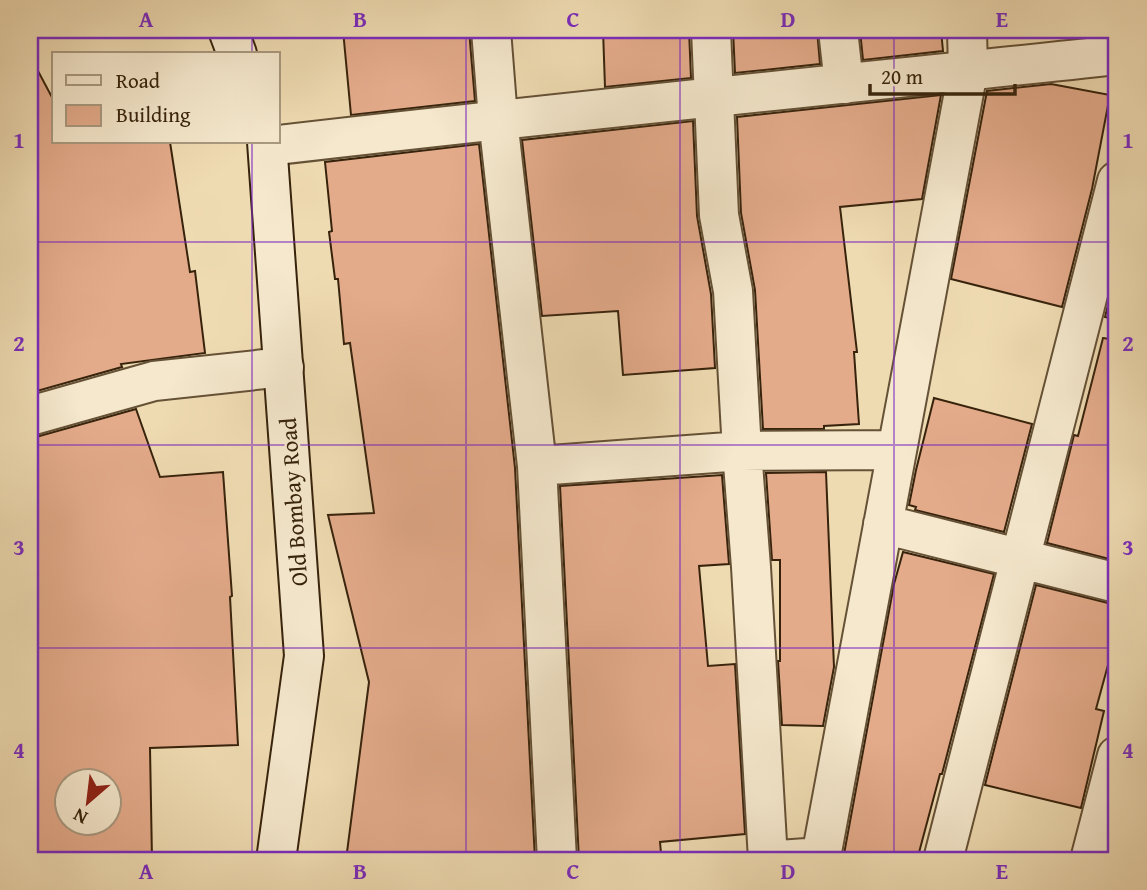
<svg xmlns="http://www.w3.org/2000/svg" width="1147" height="890" viewBox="0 0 1147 890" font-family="'Gentium Book Plus',serif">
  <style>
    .building { fill: #e4ab8b; stroke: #37230c; stroke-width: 2; fill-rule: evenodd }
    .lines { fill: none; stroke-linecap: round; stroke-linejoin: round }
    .minor-casing { stroke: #655136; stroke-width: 42 }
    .tertiary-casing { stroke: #655136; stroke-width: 42 }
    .secondary-casing { stroke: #37230c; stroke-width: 42 }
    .minor { stroke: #f5e8cd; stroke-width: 38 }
    .tertiary { stroke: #f5e8cd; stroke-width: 38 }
    .secondary { stroke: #f5e8cd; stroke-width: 38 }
    .grid { fill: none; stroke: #7b2cbf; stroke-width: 2; stroke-opacity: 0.55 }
    .labels { text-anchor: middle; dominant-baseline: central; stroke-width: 5; stroke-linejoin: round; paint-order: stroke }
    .street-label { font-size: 23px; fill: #37230c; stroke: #f5e8cd }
    .neatline { fill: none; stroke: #7b2cbf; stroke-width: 2.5 }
    .grid-label { font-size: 23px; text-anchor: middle; font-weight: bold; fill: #7b2cbf }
  </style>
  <rect width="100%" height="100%" fill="#efdbb2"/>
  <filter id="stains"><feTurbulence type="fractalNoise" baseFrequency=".00286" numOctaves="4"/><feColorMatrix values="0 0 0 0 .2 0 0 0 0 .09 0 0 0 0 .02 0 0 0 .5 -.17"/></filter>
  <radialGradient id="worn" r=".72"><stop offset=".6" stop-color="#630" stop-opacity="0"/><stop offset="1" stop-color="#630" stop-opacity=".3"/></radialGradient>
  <path class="building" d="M343,30H469L475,101L351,115Z
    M603,30H689L691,78L605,87Z
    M733,30H817L820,64L735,73Z
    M860,30H941L943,51L863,60Z
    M30,56L54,101V142H170L190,272L195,271L205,353L121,364L122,367L30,393Z
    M1051,84L1110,95L1092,189L1062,307L951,279L987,91Z
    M941,95L922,199L840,207L857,352H854L859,424L824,426V429H763L755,290L741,213L737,117Z
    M693,121L697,216L711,294L715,368L623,375L618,311L542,316L522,140Z
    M479,144L515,468L535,860H346L369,682L328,515L374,513L350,343L344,344L338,279H335L329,232L332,231L325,162Z
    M1117,269V320L1105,317Z
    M1103,338L1117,340V561L1047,543L1074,435L1078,436Z
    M934,398L1032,424L1004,532L915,510L916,507L909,505L916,470Z
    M136,409L160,477L223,472L232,596L230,597L238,745L150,748L152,860H30V437H36ZM66,781H108V823H66Z
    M826,472L834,667L823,726L782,725L778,661H780V560H772L766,473Z
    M722,475L729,564L699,566L708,666L735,664L745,834L660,842L661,853L579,860L560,486Z
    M903,552L994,574L942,774H940L917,860H868L844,854L894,584Z
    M1036,585L1112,604H1117V632L1096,709L1104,711L1081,808L985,785Z"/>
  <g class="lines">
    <g class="minor-casing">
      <path id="minor" d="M491,30L498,119L537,466L557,860
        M711,30L719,215L733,291L742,451L751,567L768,860
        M838,30L844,84
        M30,416L154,381L284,367
        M537,466L742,451L897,450
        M883,524L1117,583
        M779,860L821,857L968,71L967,30
        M943,860L1117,181
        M1090,860L1117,756"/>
    </g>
    <g class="tertiary-casing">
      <path id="tertiary" d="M269,146C551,113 834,85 1117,55"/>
    </g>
    <g class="secondary-casing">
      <path id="secondary" d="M228,30L237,54
        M267,142L304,656L276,860"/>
    </g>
    <use href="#minor" class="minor"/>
    <use href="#tertiary" class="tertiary"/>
    <use href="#secondary" class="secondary"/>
  </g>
  <path class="grid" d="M252,30V54M466,30V860M680,30V860M894,30V860M252,142V860M30,242H1117M30,445H1117M30,648H1117"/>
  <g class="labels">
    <g class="street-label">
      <text transform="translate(293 502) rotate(-94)">Old Bombay Road</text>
    </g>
  </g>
  <rect width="1147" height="890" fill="none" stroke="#efdbb2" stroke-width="77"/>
  <rect x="52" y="52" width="228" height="91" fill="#f5e8cd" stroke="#a99980" stroke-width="2"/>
  <rect x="66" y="75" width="35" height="10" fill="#f5e8cd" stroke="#a99980" stroke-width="2"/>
  <text x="116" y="88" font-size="21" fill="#37230c">Road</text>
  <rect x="66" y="105" width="35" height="21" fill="#e4ab8b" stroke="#a99980" stroke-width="2"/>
  <text x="116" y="122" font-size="21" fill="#37230c">Building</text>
  <g transform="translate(88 802) rotate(208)"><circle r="33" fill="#f5e8cd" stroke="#a99980" stroke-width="2"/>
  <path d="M0-5L12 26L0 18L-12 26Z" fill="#8f2418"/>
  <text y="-10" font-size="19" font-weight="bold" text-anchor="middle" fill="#37230c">N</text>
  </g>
  <path d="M870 84v10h145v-10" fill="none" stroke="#37230c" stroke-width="3.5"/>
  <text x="881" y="84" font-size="21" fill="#37230c" stroke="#f5e8cd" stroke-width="5" paint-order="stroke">20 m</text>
  <rect x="38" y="38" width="1070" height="814" class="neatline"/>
  <g class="grid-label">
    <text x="146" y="27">A</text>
    <text x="360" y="27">B</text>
    <text x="573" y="27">C</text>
    <text x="788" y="27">D</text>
    <text x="1002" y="27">E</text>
    <text x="19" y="148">1</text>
    <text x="1128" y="148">1</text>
    <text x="19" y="351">2</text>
    <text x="1128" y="351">2</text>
    <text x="19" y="555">3</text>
    <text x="1128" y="555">3</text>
    <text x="19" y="758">4</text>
    <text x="1128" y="758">4</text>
    <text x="146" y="879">A</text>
    <text x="360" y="879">B</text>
    <text x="573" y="879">C</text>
    <text x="788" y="879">D</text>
    <text x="1002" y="879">E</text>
  </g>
  <rect width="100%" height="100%" filter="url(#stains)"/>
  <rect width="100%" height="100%" fill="url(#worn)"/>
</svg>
